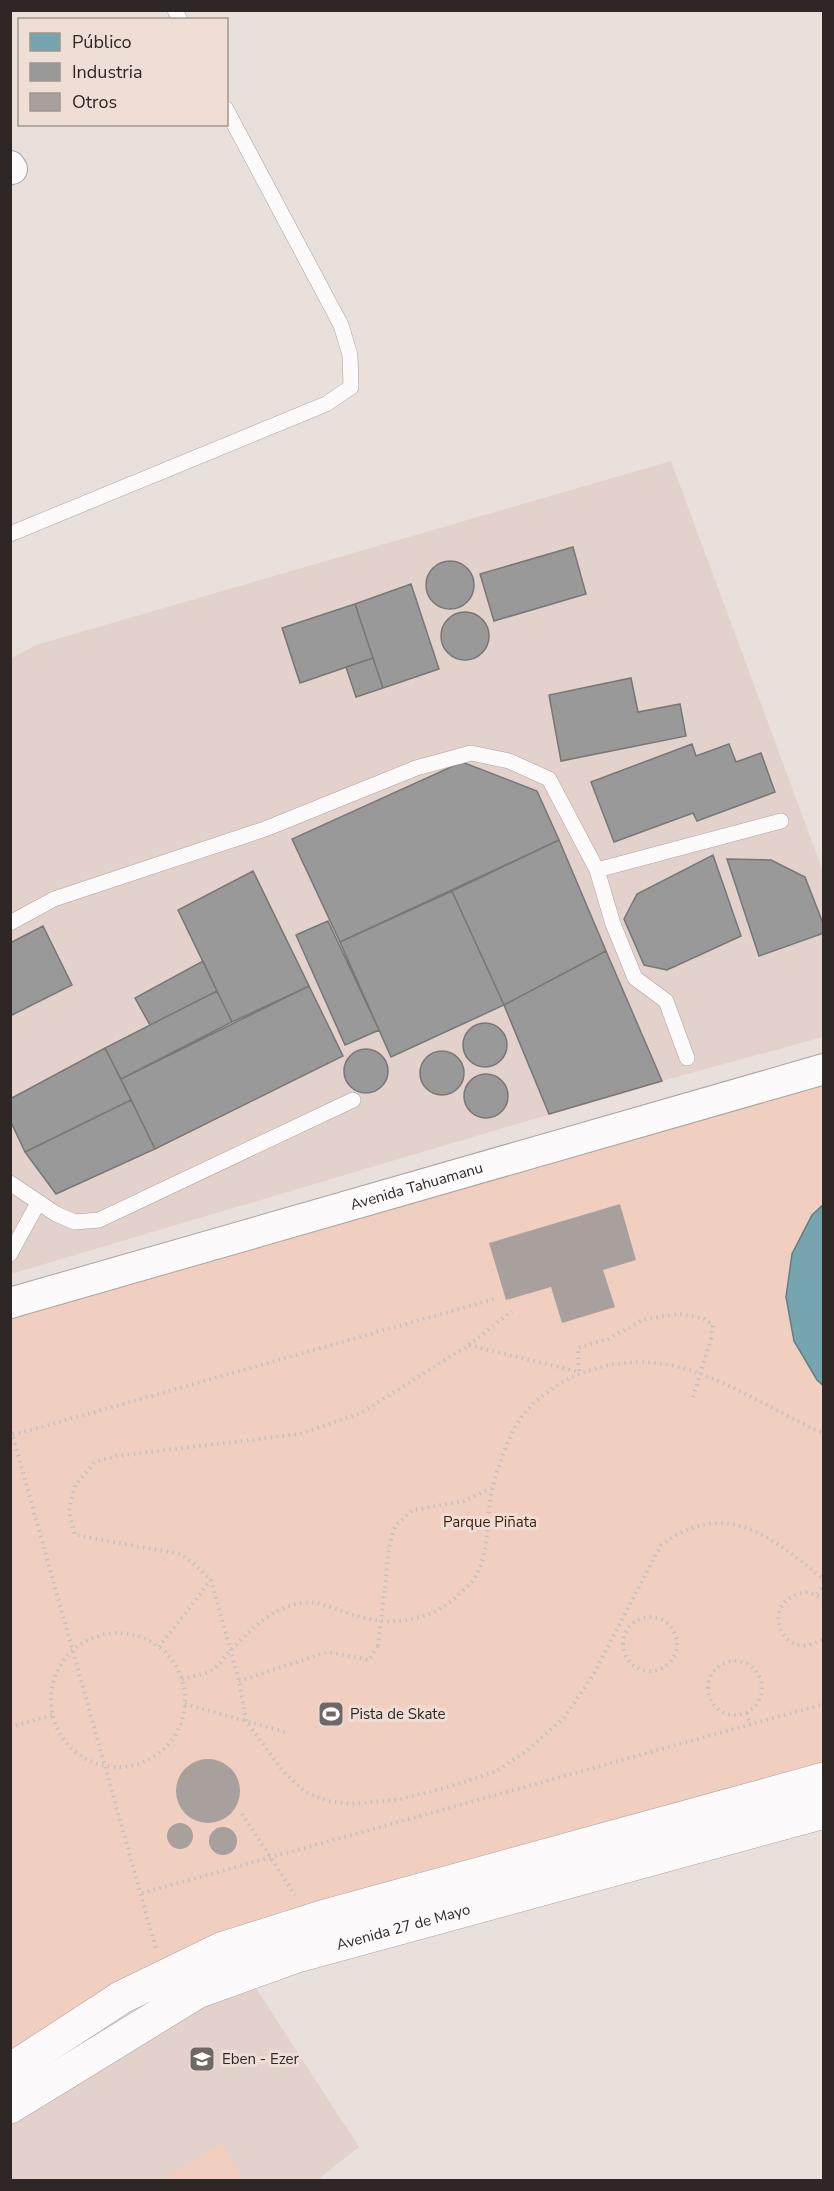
<svg xmlns="http://www.w3.org/2000/svg" width="834" height="2191" viewBox="0 0 834 2191" font-family="'Nunito Sans',sans-serif">
  <style>
    .built { fill: #e3d2cb }
    .green { fill: #f1cfc0 }
    .public { fill: #76a5af; stroke: #607f86; stroke-width: 1.5 }
    .industry { fill: #999; stroke: #797776; stroke-width: 1.5 }
    .building { fill: #a7a09d }
    .lines { fill: none; stroke-linecap: round; stroke-linejoin: round }
    .service-casing { stroke: #aaa3a0; stroke-width: 16 }
    .minor-casing { stroke: #aaa3a0; stroke-width: 32 }
    .secondary-casing { stroke: #aaa3a0; stroke-width: 34 }
    .path { stroke: #c4c1bf; stroke-width: 4; stroke-dasharray: 1.5 4.5; stroke-linecap: butt }
    .service { stroke: #fcfafa; stroke-width: 15 }
    .minor { stroke: #fcfafa; stroke-width: 30 }
    .secondary { stroke: #fcfafa; stroke-width: 33 }
    .path-bridge { stroke: #c4c1bf; stroke-width: 4; stroke-dasharray: 1.5 4.5; stroke-linecap: butt }
    .labels { text-anchor: middle; dominant-baseline: central; stroke-width: 6; stroke-linejoin: round; paint-order: stroke }
    .street-label { font-size: 15px; fill: #2e2725; stroke: #efded6 }
    .park-label { font-size: 15px; fill: #461c06; stroke: #efded6 }
    .poi-label { font-size: 15px; fill: #2e2725; stroke: #efded6; text-anchor: start }
  </style>
  <rect width="100%" height="100%" fill="#e9e0dc"/>
  <path class="built" d="M671,461L823,871V1037L662,1081L11,1274L10,659L36,645Z
    M252,1982L359,2147L317,2180H11V2114L192,2004Z"/>
  <path class="green" d="M823,1085V1772L306,1911L11,2060V1319Z
    M221,2143L244,2180H161Z"/>
  <path class="public" d="M824,1204V1386L817,1380L794,1341L786,1297L792,1254L812,1215Z"/>
  <path class="industry" d="M573,547L586,594L494,621L480,574Z
    M426 585a24 24 0 1 1 48 0a24 24 0 1 1-48 0Z
    M411,584L439,669L383,688L355,604Z
    M355,604L373,658L300,683L282,628Z
    M441 636a24 24 0 1 1 48 0a24 24 0 1 1-48 0Z
    M373,658L383,688L356,697L346,667Z
    M631,678L638,712L680,704L686,736L561,761L549,695Z
    M692,744L696,756L729,744L736,762L761,753L775,792L697,821L693,813L614,842L591,782Z
    M462,762L537,791L559,840L340,942L292,839Z
    M559,840L606,951L504,1005L452,891Z
    M713,855L741,936L667,970L644,965L624,919L637,894Z
    M727,859L771,860L805,877L824,926V933L759,956Z
    M253,871L309,986L232,1022L178,910Z
    M452,891L504,1005L391,1057L340,942Z
    M328,921L379,1030L345,1045L296,935Z
    M43,926L72,985L10,1016V943Z
    M606,951L662,1081L549,1114L504,1005Z
    M203,961L217,991L150,1025L135,998Z
    M309,986L343,1056L155,1149L121,1079Z
    M217,991L232,1022L121,1079L105,1048Z
    M463 1045a22 22 0 1 1 44 0a22 22 0 1 1-44 0Z
    M105,1048L131,1100L25,1152L10,1120V1099Z
    M344 1071a22 22 0 1 1 44 0a22 22 0 1 1-44 0Z
    M420 1073a22 22 0 1 1 44 0a22 22 0 1 1-44 0Z
    M464 1096a22 22 0 1 1 44 0a22 22 0 1 1-44 0Z
    M131,1100L155,1149L56,1194L25,1152Z"/>
  <path class="building" d="M620,1204L636,1260L603,1270L615,1307L562,1323L551,1287L506,1300L489,1243Z
    M176 1791a32 32 0 1 1 64 0a32 32 0 1 1-64 0Z
    M167 1836a13 13 0 1 1 26 0a13 13 0 1 1-26 0Z
    M209 1841a14 14 0 1 1 28 0a14 14 0 1 1-28 0Z"/>
  <g class="lines">
    <g class="service-casing">
      <path id="service" d="M175,10L180,20
        M10,534L326,404L351,387L350,355L341,325L226,109
        M597,870L781,821
        M10,923L54,899L265,829L416,768L471,753L509,761L549,779L597,870L613,924L635,978L666,1001L687,1058
        M10,1183L56,1214L75,1222L99,1220L353,1100
        M10,1254L38,1203"/>
    </g>
    <g class="minor-casing">
      <g id="minor">
        <path d="M10,166L12,169"/>
        <path id="s1" d="M10,1303L824,1069"/>
      </g>
    </g>
    <g class="secondary-casing">
      <g id="secondary">
        <path d="M10,2070L122,1997L221,1949L322,1917L824,1779"/>
        <path id="s2" d="M10,2107L197,1992L297,1956L824,1812"/>
      </g>
    </g>
    <path class="path" d="M711,1339L713,1325L703,1318L678,1314L644,1319L608,1339L578,1348L579,1372L469,1345L361,1413L300,1434L116,1456L95,1462L75,1485L69,1511L75,1535L180,1554L193,1563L211,1580L239,1681L246,1721L282,1770L305,1792L327,1801L352,1804L397,1800L448,1787L497,1771L529,1749L564,1718L593,1675L661,1545C727,1497 770,1537 824,1579
      M469,1345L512,1311
      M10,1426L156,1949
      M13,1435L498,1298
      M385,1588L389,1547L395,1526L413,1510L464,1501L491,1488
      M817,1594L824,1584
      M824,1599L808,1592C755,1597 782,1668 824,1638
      M623 1644a27 27 0 1 1 54 0a27 27 0 1 1-54 0Z
      M51 1700a67 67 0 1 1 134 0a67 67 0 1 1-134 0Z
      M159,1647L211,1580
      M708 1688a27 27 0 1 1 54 0a27 27 0 1 1-54 0Z
      M182,1679C191,1676 204,1675 212,1670C219,1666 225,1656 231,1650C251,1629 271,1608 301,1603C321,1600 338,1611 357,1616C393,1626 427,1622 455,1598C461,1592 470,1585 474,1579C490,1555 486,1517 492,1490C497,1468 511,1428 526,1411C570,1363 641,1350 701,1374C743,1390 783,1415 824,1434
      M239,1681L328,1652L369,1660L378,1646
      M185,1704L285,1732
      M747,1713L750,1725
      M10,1727L52,1715
      M242,1814L295,1895
      M142,1893L824,1704"/>
    <use href="#service" class="service"/>
    <use href="#minor" class="minor"/>
    <use href="#secondary" class="secondary"/>
    <path class="path-bridge" d="M693,1397L711,1339
      M378,1646L385,1588"/>
  </g>
  <defs>
    <g id="stadium-square" transform="scale(1.35)"><rect x="-9" y="-9" width="18" height="18" rx="4" fill="#6f6865" stroke="#efded6"/><path d="M0-5a6.5 5 0 1 0 0 10a6.5 5 0 1 0 0-10ZM-3.5-1.8h7v3.6h-7Z" fill="#fff"/></g>
    <g id="school-square" transform="scale(1.35)"><rect x="-9" y="-9" width="18" height="18" rx="4" fill="#6f6865" stroke="#efded6"/><path d="M0-5L7-2L0 1L-7-2ZM-4 1L0 2.5L4 1V4Q0 6-4 4Z" fill="#fff"/></g>
  </defs>
  <g fill-rule="evenodd">
    <use href="#stadium-square" x="331" y="1714"/>
    <use href="#school-square" x="202" y="2059"/>
  </g>
  <g class="labels">
    <g class="street-label">
      <text stroke="none"><textPath href="#s1" startOffset="423">Avenida Tahuamanu</textPath></text>
      <text stroke="none"><textPath href="#s2" startOffset="436">Avenida 27 de Mayo</textPath></text>
    </g>
    <g class="park-label">
      <text x="490" y="1522">Parque Piñata</text>
    </g>
    <g class="poi-label">
      <text x="350" y="1714">Pista de Skate</text>
      <text x="222" y="2059">Eben - Ezer</text>
    </g>
  </g>
  <rect width="834" height="2191" fill="none" stroke="#2e2725" stroke-width="24"/>
  <rect x="18" y="18" width="210" height="108" fill="#efded6" stroke="#a2958f" stroke-width="1.5"/>
  <rect x="30" y="33" width="30" height="18" fill="#76a5af" stroke="#a2958f" stroke-width="1.5"/>
  <text x="72" y="48" font-size="18" fill="#2e2725">Público</text>
  <rect x="30" y="63" width="30" height="18" fill="#999999" stroke="#a2958f" stroke-width="1.5"/>
  <text x="72" y="78" font-size="18" fill="#2e2725">Industria</text>
  <rect x="30" y="93" width="30" height="18" fill="#a7a09d" stroke="#a2958f" stroke-width="1.5"/>
  <text x="72" y="108" font-size="18" fill="#2e2725">Otros</text>
</svg>
